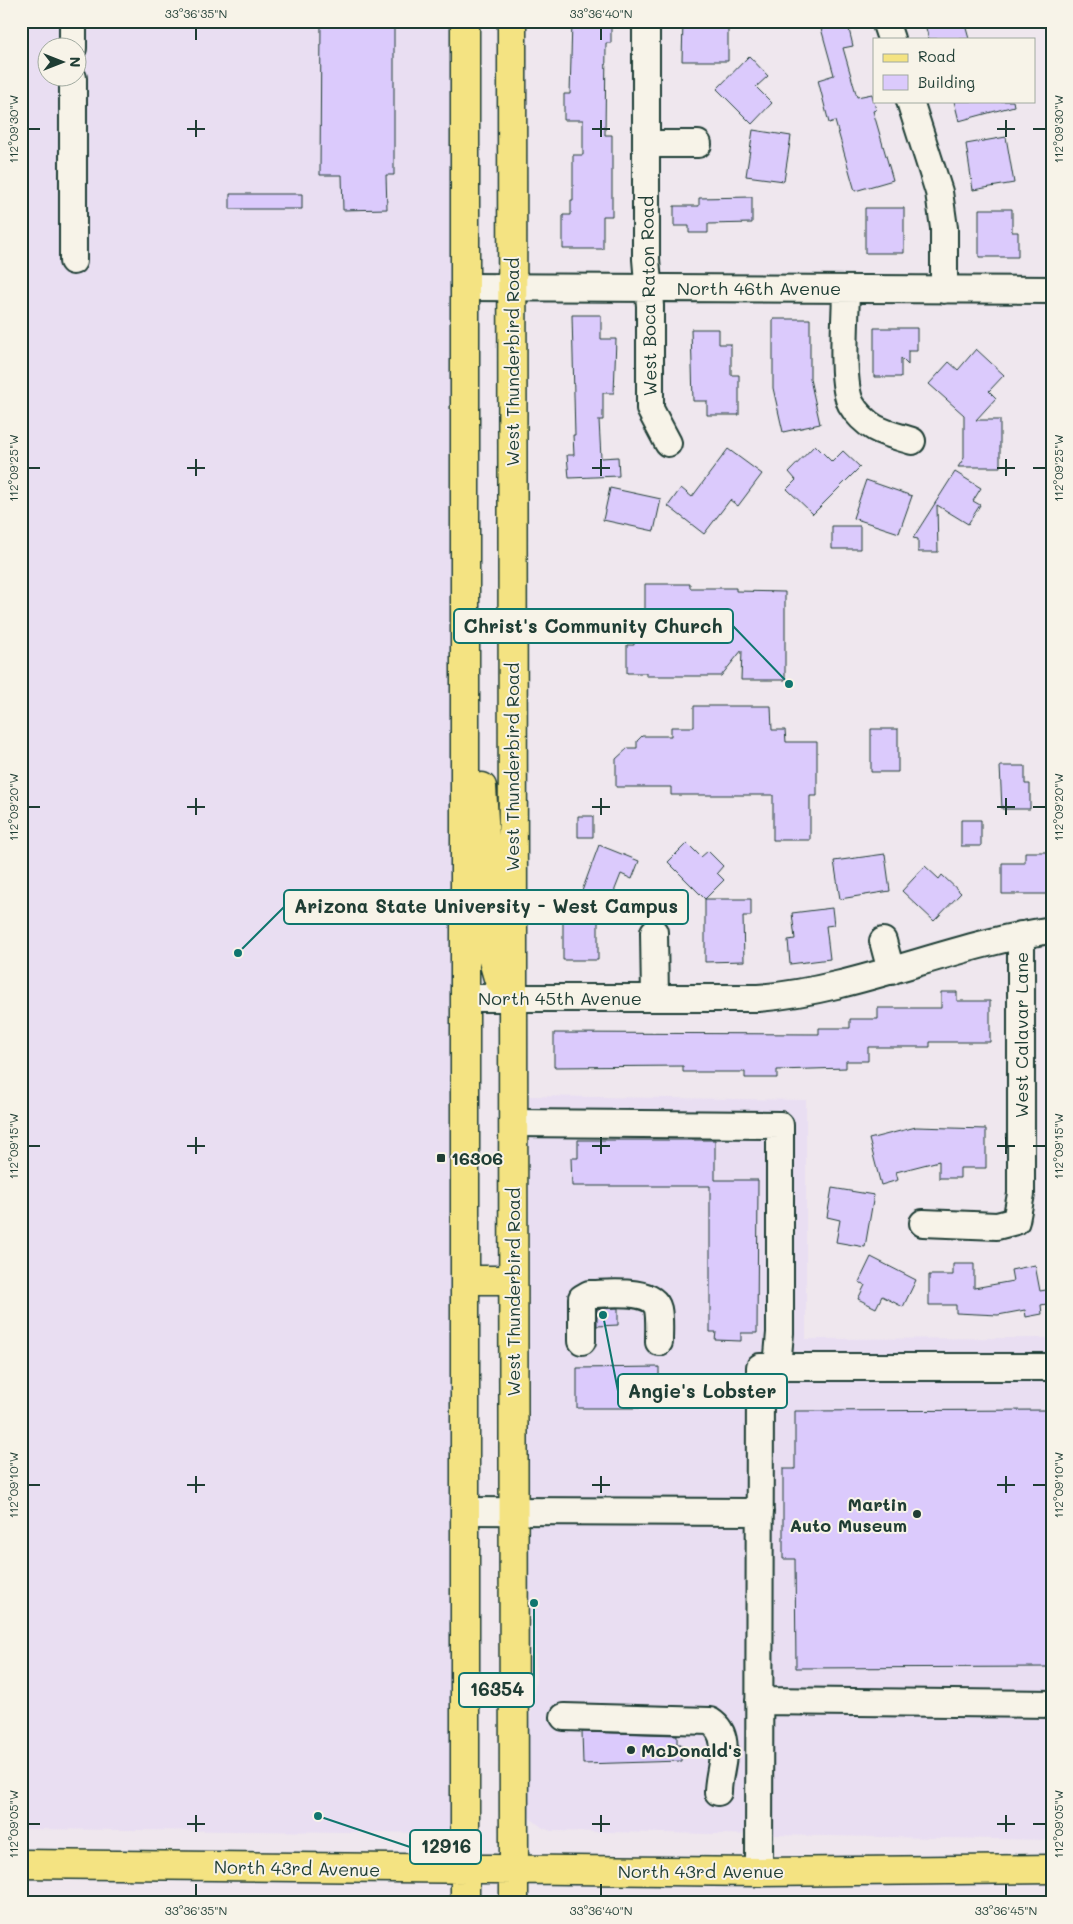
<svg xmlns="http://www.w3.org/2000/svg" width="1073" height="1924" viewBox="0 0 1073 1924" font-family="Mali,sans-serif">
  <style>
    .built { fill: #e9def2; fill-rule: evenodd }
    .building { fill: #dbcafc; stroke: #1f3d34 }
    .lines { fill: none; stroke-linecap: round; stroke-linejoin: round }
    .minor-casing { stroke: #1f3d34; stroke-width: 30 }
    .major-casing { stroke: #1f3d34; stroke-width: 31 }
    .minor { stroke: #f7f3e8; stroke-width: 26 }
    .major { stroke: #f4e382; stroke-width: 28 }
    .ticks { fill: none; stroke: #1f3d34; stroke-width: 2 }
    .poi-dot { fill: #1f3d34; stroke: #f7f3e8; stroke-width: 2 }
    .labels { text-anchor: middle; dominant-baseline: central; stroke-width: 4; stroke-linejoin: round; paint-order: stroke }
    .street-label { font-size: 18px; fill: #1f3d34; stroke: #f7f3e8 }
    .poi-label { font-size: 18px; font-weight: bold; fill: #1f3d34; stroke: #f7f3e8; text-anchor: start }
    .leader { fill: none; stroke: #0f766e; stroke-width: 2 }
    .callout-dot { fill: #0f766e; stroke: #f7f3e8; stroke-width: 2 }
    .callout { fill: #f7f3e8; stroke: #0f766e; stroke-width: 2 }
    .callout-label { font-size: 19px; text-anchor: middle; font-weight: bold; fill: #1f3d34 }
    .neatline { fill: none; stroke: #1f3d34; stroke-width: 2 }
    .ticks-label { font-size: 12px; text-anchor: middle; fill: #1f3d34 }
  </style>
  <rect width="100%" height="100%" fill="#efe7ee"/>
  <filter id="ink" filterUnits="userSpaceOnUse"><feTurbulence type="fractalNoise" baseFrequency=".02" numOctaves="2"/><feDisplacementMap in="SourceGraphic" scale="10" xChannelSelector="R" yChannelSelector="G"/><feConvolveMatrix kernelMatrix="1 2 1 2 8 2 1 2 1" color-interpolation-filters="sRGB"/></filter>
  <g filter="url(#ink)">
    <path class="built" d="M21,21H454V1833L21,1829ZM48,48H78V78H48Z
      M529,1096L806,1100V1339L1052,1338V1840L551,1831L543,1828L530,1818L528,1808L527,1739L536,1680L535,1631L528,1606Z"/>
    <path class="building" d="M321,21H394V175H386L387,209L343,210L342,175H320Z
      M572,21H611V43H606L605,135H612V216H603V249H563V215H571V200H573V155H583V120H564V94H570Z
      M683,21H728V61H682Z
      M819,21H847L853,46L843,48L857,97L872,94L876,110L873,111L893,180L855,191L835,121L829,123L818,80L834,75Z
      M924,21H964L969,39H929Z
      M749,56L768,76L756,87L772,103L752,124L717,89Z
      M954,101H1013L1014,106L959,121Z
      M753,130L791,136L784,181L746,176Z
      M1006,137L1014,183L973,190L966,144Z
      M230,194H302V209H230Z
      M752,197V223L708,224V233H689V226H674V206H699V198Z
      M865,208H904V253H865Z
      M979,209H1012V232H1018V257H979Z
      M572,315H601V339H616L614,393H603V420H599L601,458L618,457L619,476L569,478L567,455H574L573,435H575Z
      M773,319H810V379L820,424L783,432L773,388Z
      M874,328H917V351H908V365L901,358V377H874Z
      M691,329H719V344H731V375H739V415H707V401H693Z
      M976,349L1004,375L989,391L996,398L976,420H1000V467H958L964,458V415L929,384L949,362L958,370Z
      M815,445L832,462L843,451L860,467L813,514L787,489L796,480L789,472Z
      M728,449L762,474L738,506L730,500L704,534L668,506L681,488L692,497Z
      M955,472L981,488L973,501L980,505L968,524L937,505L938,552H918V539L913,538Z
      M866,480L912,496L899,533L853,518Z
      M610,488L661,499L654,531L603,520Z
      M832,526H860V549H832Z
      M645,584H690V588H736V591L785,592V680H741L742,650L721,676H646V673H627V645H634V625L645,614Z
      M694,706H771L772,730H785L786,742H817V796H810V840H773V795H671V787H616V759L628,748H637V741L642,736H671V727H694Z
      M871,729H898V772H871Z
      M1000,766H1025V784H1030V809H1002Z
      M578,816H593V837H578Z
      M961,820H981V846H961Z
      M687,843L701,857L708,851L723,866L717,873L724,880L705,899H751V916H743L744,961L705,962V899L668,862Z
      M599,845L639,861L632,879L621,874L610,902L582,891Z
      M1025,852H1049V894H1002V863H1025Z
      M885,854L890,891L840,899L834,861Z
      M925,866L939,879L942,875L961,893L934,921L902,891Z
      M832,908L834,925L826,926L830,959L790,964L788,940L795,939L792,913Z
      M563,911H598V960H563Z
      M941,992H957V1001H990V1042H930V1047H868V1061H846V1068L777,1070V1078H745V1072H683V1066L554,1067V1033L819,1034V1028H850V1019H878V1008H941Z
      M916,1127L986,1129V1168H960V1178H939V1161L896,1172L898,1180L881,1185L869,1139Z
      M578,1140H715V1180H758L757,1333H741V1341L715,1340L716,1332H710V1186H572L571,1158H578Z
      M832,1188L874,1195L865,1247L836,1242L840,1220L827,1217Z
      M871,1257L916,1280L903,1307L882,1296L876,1308L858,1299L865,1285L859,1282Z
      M953,1264H974V1288L1013,1281L1011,1270L1035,1265L1040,1291L1052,1289V1303L1041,1305L1042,1314L1026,1317L1025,1310L998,1315L956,1313V1305H929V1275H953Z
      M618,1308V1325L597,1326V1309Z
      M659,1367V1408H577V1368Z
      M1052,1410V1667L796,1668L795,1559H783V1469H795V1411Z
      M582,1732L677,1735V1744H681V1761L583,1764Z"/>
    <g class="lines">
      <g class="minor-casing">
        <path id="minor" d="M646,21V259L650,306V409L668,443
          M885,21L891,39
          M73,48V21
          M910,101L939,192L944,228V290
          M646,144H698
          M73,261V78
          M465,287L1052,290
          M846,289C846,315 840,382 851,404C856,413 866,423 875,428C886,434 900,437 912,441
          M654,932L655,998
          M883,941L891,971
          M465,998H758C859,990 952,944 1052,930
          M513,1123L780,1125V1333L777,1367
          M923,1223L997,1226L1016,1221L1021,1194V935
          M582,1341V1298L589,1294C607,1294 653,1288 658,1309C660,1319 659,1332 659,1342
          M466,1511L760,1512
          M759,1701L1052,1704
          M564,1717L710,1721C735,1737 718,1768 718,1792
          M759,1872L760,1367H1052"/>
      </g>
      <g class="major-casing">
        <path id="major" d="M465,21V1903
          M512,21L514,1903
          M482,787L492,957L498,978L510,994
          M466,1280H513
          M21,1864L759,1872L1052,1869"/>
      </g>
      <use href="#minor" class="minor"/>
      <use href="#major" class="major"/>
    </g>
  </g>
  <path class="ticks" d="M196,28V40M601,28V40M196,120V137M601,120V137M1006,120V137M28,129H40M187,129H205M592,129H610M997,129H1015M1033,129H1046M196,459V476M601,459V476M1006,459V476M28,468H40M187,468H205M592,468H610M997,468H1015M1033,468H1046M196,798V815M601,798V815M1006,798V815M28,807H40M187,807H205M592,807H610M997,807H1015M1033,807H1046M196,1137V1154M601,1137V1154M1006,1137V1154M28,1146H40M187,1146H205M592,1146H610M997,1146H1015M1033,1146H1046M196,1476V1493M601,1476V1493M1006,1476V1493M28,1485H40M187,1485H205M592,1485H610M997,1485H1015M1033,1485H1046M196,1815V1832M601,1815V1832M1006,1815V1832M28,1824H40M187,1824H205M592,1824H610M997,1824H1015M1033,1824H1046M196,1884V1896M601,1884V1896M1006,1884V1896"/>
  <g class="poi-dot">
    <rect x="436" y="1153" width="10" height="10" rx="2.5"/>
    <circle cx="917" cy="1514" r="5"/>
    <circle cx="631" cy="1750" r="5"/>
  </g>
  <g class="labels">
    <g class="street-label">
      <text x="759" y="288">North 46th Avenue</text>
      <text transform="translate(648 296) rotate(-91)">West Boca Raton Road</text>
      <text transform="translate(512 362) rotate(-90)">West Thunderbird Road</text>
      <text transform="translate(512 767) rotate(-90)">West Thunderbird Road</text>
      <text x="560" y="998">North 45th Avenue</text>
      <text transform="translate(1021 1035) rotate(-90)">West Calavar Lane</text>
      <text transform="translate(513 1292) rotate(-90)">West Thunderbird Road</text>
      <text transform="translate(297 1868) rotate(1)">North 43rd Avenue</text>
      <text x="701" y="1871">North 43rd Avenue</text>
    </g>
    <g class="poi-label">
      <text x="451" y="1158">16306</text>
      <text x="907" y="1504" text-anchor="end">Martin<tspan x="907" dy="21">Auto Museum</tspan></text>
      <text x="641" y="1750">McDonald's</text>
    </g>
  </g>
  <path class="leader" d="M789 684L733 626M238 953L284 907M603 1315L618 1391M534 1603L534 1690M318 1816L410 1847"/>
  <g class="callout-dot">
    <circle cx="789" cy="684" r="5"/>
    <circle cx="238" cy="953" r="5"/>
    <circle cx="603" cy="1315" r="5"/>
    <circle cx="534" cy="1603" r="5"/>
    <circle cx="318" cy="1816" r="5"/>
  </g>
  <g class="callout">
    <rect x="454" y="609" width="279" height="34" rx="5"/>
    <rect x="284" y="890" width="404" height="34" rx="5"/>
    <rect x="618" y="1374" width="169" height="34" rx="5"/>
    <rect x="459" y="1673" width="75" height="34" rx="5"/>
    <rect x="410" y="1830" width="71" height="34" rx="5"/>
  </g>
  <g class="callout-label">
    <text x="593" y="633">Christ's Community Church</text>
    <text x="486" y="913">Arizona State University - West Campus</text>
    <text x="702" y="1398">Angie's Lobster</text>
    <text x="497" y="1696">16354</text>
    <text x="446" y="1853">12916</text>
  </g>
  <rect width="1073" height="1924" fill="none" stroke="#f7f3e8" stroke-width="55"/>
  <rect x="873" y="38" width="162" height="65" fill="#f7f3e8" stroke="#a1aaa0"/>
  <rect x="883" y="54" width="25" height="8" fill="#f4e382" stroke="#a1aaa0"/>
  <text x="918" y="62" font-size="15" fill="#1f3d34">Road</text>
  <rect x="883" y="75" width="25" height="15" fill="#dbcafc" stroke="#a1aaa0"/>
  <text x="918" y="88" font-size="15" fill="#1f3d34">Building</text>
  <g transform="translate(62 62) rotate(90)"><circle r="24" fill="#f7f3e8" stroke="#a1aaa0"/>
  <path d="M0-4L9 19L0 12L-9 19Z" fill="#1f3d34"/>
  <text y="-8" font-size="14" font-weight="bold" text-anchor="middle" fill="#1f3d34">N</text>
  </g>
  <rect x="28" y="28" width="1018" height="1868" class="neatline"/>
  <g class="ticks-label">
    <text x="196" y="18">33°36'35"N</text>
    <text x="601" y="18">33°36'40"N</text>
    <text transform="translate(1059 129) rotate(-90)" y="4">112°09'30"W</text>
    <text transform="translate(14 129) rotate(-90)" y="4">112°09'30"W</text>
    <text transform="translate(1059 468) rotate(-90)" y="4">112°09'25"W</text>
    <text transform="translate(14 468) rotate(-90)" y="4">112°09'25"W</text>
    <text transform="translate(1059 807) rotate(-90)" y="4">112°09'20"W</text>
    <text transform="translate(14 807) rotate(-90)" y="4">112°09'20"W</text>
    <text transform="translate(1059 1146) rotate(-90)" y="4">112°09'15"W</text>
    <text transform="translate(14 1146) rotate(-90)" y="4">112°09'15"W</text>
    <text transform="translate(14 1485) rotate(-90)" y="4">112°09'10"W</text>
    <text transform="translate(1059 1485) rotate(-90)" y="4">112°09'10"W</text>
    <text transform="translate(14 1824) rotate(-90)" y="4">112°09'05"W</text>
    <text transform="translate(1059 1824) rotate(-90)" y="4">112°09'05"W</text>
    <text x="196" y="1915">33°36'35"N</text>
    <text x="601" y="1915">33°36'40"N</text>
    <text x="1006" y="1915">33°36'45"N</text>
  </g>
</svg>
